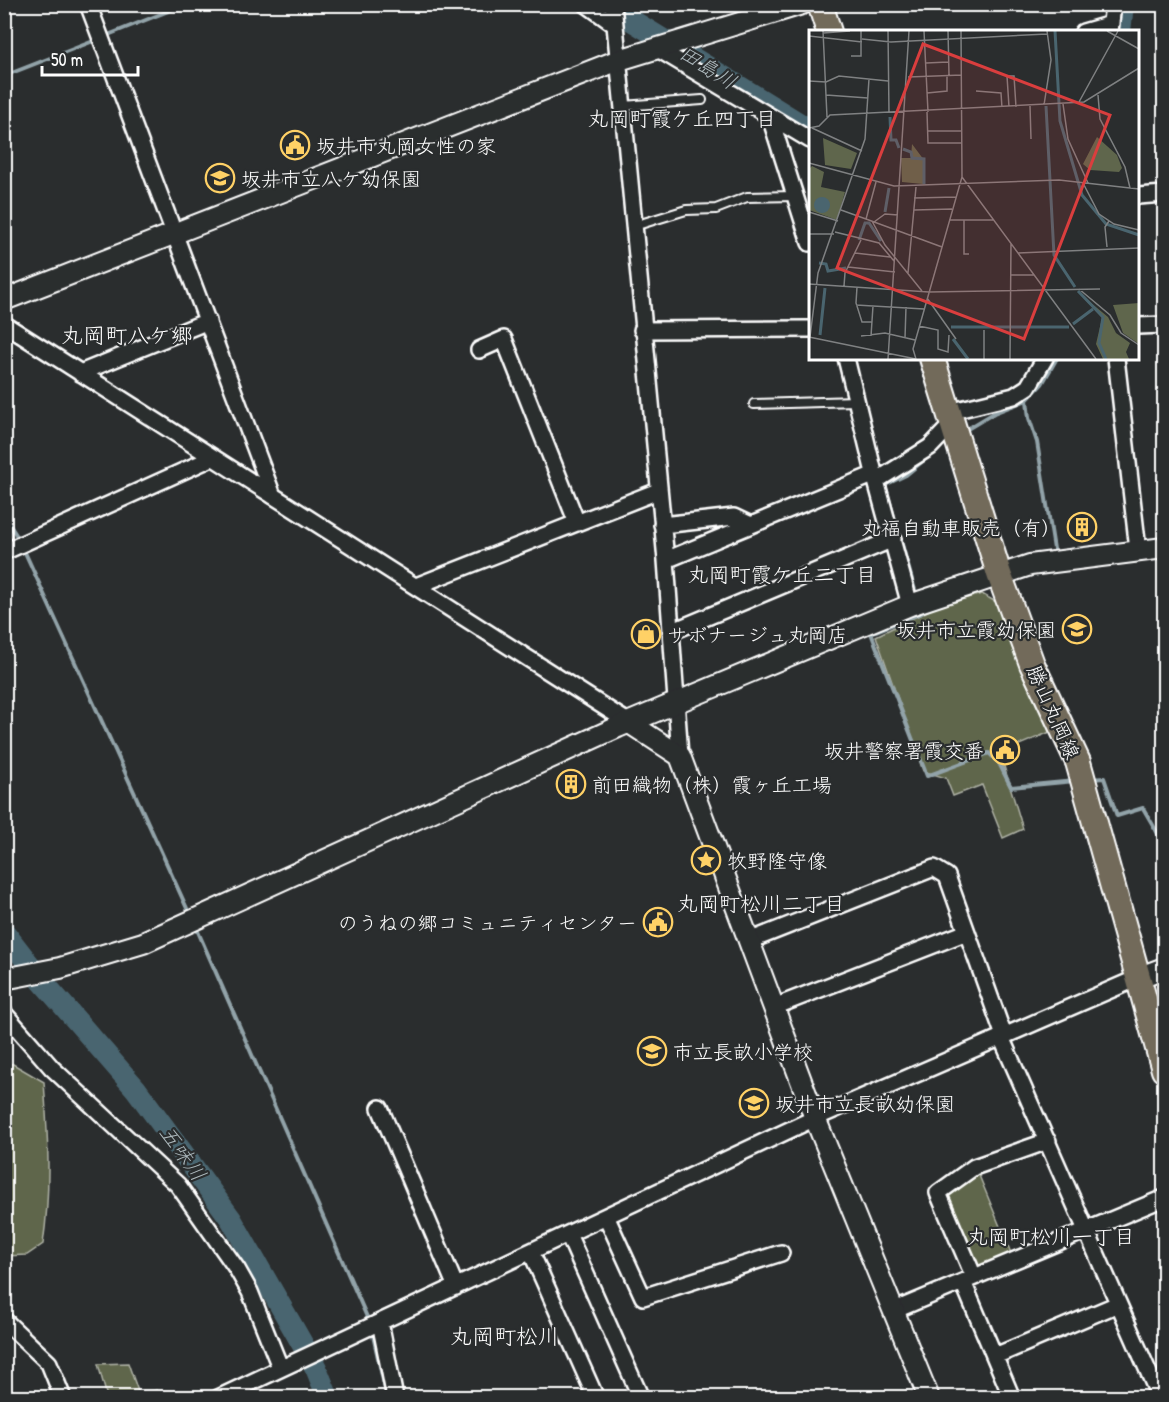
<svg xmlns="http://www.w3.org/2000/svg" width="1169" height="1402" viewBox="0 0 1169 1402" font-family="'Patrick Hand','Klee One',sans-serif">
  <style>
    .green { fill: #5f664c; stroke: #afb2a6; stroke-width: 1.5 }
    .lines { fill: none; stroke-linecap: round; stroke-linejoin: round }
    .stream { stroke: #92a3a9; stroke-width: 4 }
    .river { stroke: #4a656f; stroke-width: 22 }
    .service-casing { stroke: #fff; stroke-width: 12 }
    .minor-casing { stroke: #fff; stroke-width: 20 }
    .tertiary-casing { stroke: #fff; stroke-width: 24 }
    .primary-casing { stroke: #fff; stroke-width: 28 }
    .service { stroke: #2a2d2e; stroke-width: 8 }
    .minor { stroke: #2a2d2e; stroke-width: 15 }
    .tertiary { stroke: #2a2d2e; stroke-width: 20 }
    .primary { stroke: #726b5a; stroke-width: 24 }
    .labels { text-anchor: middle; dominant-baseline: central; stroke-width: 4.5; stroke-linejoin: round; paint-order: stroke }
    .poi-label { font-size: 20px; fill: #fff; stroke: #2a2d2e; text-anchor: start }
    .street-label { font-size: 20px; fill: #fff; stroke: #2a2d2e }
    .water-label { font-size: 21px; font-style: italic; fill: #aebabe; stroke: #2a2d2e }
    .neighbourhood-label { font-size: 21px; fill: #fff; stroke: #2a2d2e }
    .quarter-label { font-size: 22px; fill: #fff; stroke: #2a2d2e }
    .inset-river { fill: none; stroke: #4a656f; stroke-width: 3 }
    .inset-road { fill: none; stroke: #7f8182; stroke-width: 1.5 }
    .view { fill: #da3e3e; fill-opacity: 0.15; stroke: #da3e3e; stroke-width: 3 }
    .inset-edge { fill: none; stroke: #fff; stroke-width: 3 }
  </style>
  <rect width="100%" height="100%" fill="#2a2d2e"/>
  <filter id="ink" filterUnits="userSpaceOnUse"><feTurbulence type="fractalNoise" baseFrequency=".0167" numOctaves="2"/><feDisplacementMap in="SourceGraphic" scale="12" xChannelSelector="R" yChannelSelector="G"/><feConvolveMatrix kernelMatrix="1 2 1 2 8 2 1 2 1" color-interpolation-filters="sRGB"/></filter>
  <g filter="url(#ink)">
    <path class="green" d="M982,594L996,602L1033,697L1050,732L1000,753L1023,829L1003,838L982,785L953,796L946,778L923,771L876,636L940,605Z
      M4,1063L13,1064L44,1082C48,1137 51,1190 43,1244L27,1255L5,1256Z
      M978,1173L1011,1253L974,1269L942,1194Z
      M128,1363L139,1394L157,1390L162,1397H107L98,1364Z"/>
    <g class="lines">
      <path class="stream" d="M103,37L186,4
        M4,76L96,40
        M1027,400L1029,418L1037,442L1054,549
        M964,431L994,413L1027,400L1042,384L1057,358
        M180,464L191,459
        M4,516L20,541
        M23,548L190,915
        M917,597L885,485L906,475L929,456
        M920,607L922,613L871,633L927,776L989,753L999,763L1011,787L1075,781
        M1091,779L1104,778L1117,816L1143,808L1164,844
        M196,927L370,1324
        M372,1331L387,1398"/>
      <path class="river" d="M605,4L810,130
        M1120,32L1123,4
        M4,932L42,981L136,1089L231,1219L316,1368L328,1398"/>
      <g class="service-casing">
        <path id="service" d="M623,106L702,100
          M634,226L686,210L716,209L747,197L796,196
          M754,404L856,401"/>
      </g>
      <g class="minor-casing">
        <path id="minor" d="M88,4L273,496
          M586,4L615,25
          M613,4L666,560L680,756
          M1083,32L1111,24
          M1110,32L1113,4
          M658,49L810,140
          M770,117L810,243
          M1138,196L1164,194
          M4,324L631,724
          M1138,326L1164,325
          M642,330L810,329
          M479,350L504,339L577,523
          M846,358L876,481L910,605
          M1116,358L1138,550
          M80,373L208,321
          M949,412L1014,396L1028,387L1045,358
          M876,481L930,447L953,423
          M662,525L734,517L751,525
          M4,552L212,458
          M666,560L875,474
          M416,586L658,491
          M671,632L893,539
          M749,941L934,868L947,876L1004,1036
          M774,1007L967,932
          M4,1013L52,1068L178,1185L237,1269L250,1292L280,1367
          M1001,1037L1160,1398
          M380,1108L456,1287
          M606,1216L643,1297L781,1253
          M568,1234L641,1398
          M531,1252L596,1398
          M974,1277L938,1193L974,1167L1048,1141
          M963,1282L1012,1398
          M893,1311L1164,1198
          M4,1320L49,1363L63,1398
          M380,1322L395,1398
          M995,1356L1118,1304
          M218,1398L815,1118L1140,977"/>
      </g>
      <g class="tertiary-casing">
        <path id="tertiary" d="M4,300L619,60L802,4
          M631,724L680,756L815,1118L929,1398
          M1140,977L1164,968
          M4,979L60,968L143,943L618,727L910,605L1030,565L1164,548"/>
      </g>
      <g class="primary-casing">
        <path id="primary" d="M820,4L829,32
          M932,358L999,574L1032,664L1078,762L1164,1070"/>
      </g>
      <use href="#service" class="service"/>
      <use href="#minor" class="minor"/>
      <use href="#tertiary" class="tertiary"/>
      <use href="#primary" class="primary"/>
    </g>
  </g>
  <defs>
    <g id="civic-ring" transform="scale(1.5)"><circle r="9.5" fill="#2a2d2e" stroke="#ffd166" stroke-width="1.5"/><path d="M-.6-6.5H3V-4.5H.6V-3L4-1V1h2V6H-6V1h2V-1L-.6-3ZM-1.2 2.5V6h2.4V2.5Z" fill="#ffd166"/></g>
    <g id="school-ring" transform="scale(1.5)"><circle r="9.5" fill="#2a2d2e" stroke="#ffd166" stroke-width="1.5"/><path d="M0-5L7-2L0 1L-7-2ZM-4 1L0 2.5L4 1V4Q0 6-4 4Z" fill="#ffd166"/></g>
    <g id="building-ring" transform="scale(1.5)"><circle r="9.5" fill="#2a2d2e" stroke="#ffd166" stroke-width="1.5"/><path d="M-4-6H4V6H1V3H-1V6H-4ZM-2.5-4.3h1.7v1.8h-1.7ZM.8-4.3h1.7v1.8H.8ZM-2.5-1h1.7V.8h-1.7ZM.8-1h1.7V.8H.8Z" fill="#ffd166"/></g>
    <g id="shop-ring" transform="scale(1.5)"><circle r="9.5" fill="#2a2d2e" stroke="#ffd166" stroke-width="1.5"/><path d="M-5-2.5h2.3a2.7 3.5 0 0 1 5.4 0H5L5.5 6h-11ZM-1.5-2.5h3a1.5 2.3 0 0 0-3 0Z" fill="#ffd166"/></g>
    <g id="sight-ring" transform="scale(1.5)"><circle r="9.5" fill="#2a2d2e" stroke="#ffd166" stroke-width="1.5"/><path d="M0-6L1.8-2.2L6-1.7L2.9 1.2L3.7 5.4L0 3.3L-3.7 5.4L-2.9 1.2L-6-1.7L-1.8-2.2Z" fill="#ffd166"/></g>
  </defs>
  <g fill-rule="evenodd">
    <use href="#civic-ring" x="295" y="145"/>
    <use href="#school-ring" x="220" y="178"/>
    <use href="#building-ring" x="1082" y="527"/>
    <use href="#school-ring" x="1077" y="629"/>
    <use href="#shop-ring" x="646" y="634"/>
    <use href="#civic-ring" x="1005" y="750"/>
    <use href="#building-ring" x="571" y="784"/>
    <use href="#sight-ring" x="706" y="860"/>
    <use href="#civic-ring" x="658" y="922"/>
    <use href="#school-ring" x="652" y="1051"/>
    <use href="#school-ring" x="754" y="1103"/>
  </g>
  <g class="labels">
    <g class="poi-label">
      <text x="316" y="145">坂井市丸岡女性の家</text>
      <text x="241" y="178">坂井市立八ケ幼保園</text>
      <text x="1061" y="527" text-anchor="end">丸福自動車販売（有）</text>
      <text x="1056" y="629" text-anchor="end">坂井市立霞幼保園</text>
      <text x="667" y="634">サボナージュ丸岡店</text>
      <text x="984" y="750" text-anchor="end">坂井警察署霞交番</text>
      <text x="592" y="784">前田織物（株）霞ヶ丘工場</text>
      <text x="727" y="860">牧野隆守像</text>
      <text x="637" y="922" text-anchor="end">のうねの郷コミュニティセンター</text>
      <text x="673" y="1051">市立長畝小学校</text>
      <text x="775" y="1103">坂井市立長畝幼保園</text>
    </g>
    <g class="street-label">
      <text transform="translate(1054 712) rotate(66)">勝山丸岡線</text>
    </g>
    <g class="water-label">
      <text transform="translate(708 67) rotate(32)">田島川</text>
      <text transform="translate(183 1153) rotate(54)">五味川</text>
    </g>
    <g class="neighbourhood-label">
      <text x="682" y="118">丸岡町霞ケ丘四丁目</text>
      <text x="782" y="574">丸岡町霞ケ丘二丁目</text>
      <text x="761" y="903">丸岡町松川二丁目</text>
      <text x="1051" y="1236">丸岡町松川一丁目</text>
    </g>
    <g class="quarter-label">
      <text x="127" y="335">丸岡町八ケ郷</text>
      <text x="505" y="1336">丸岡町松川</text>
    </g>
  </g>
  <g transform="translate(809 30)">
    <rect width="330" height="330" fill="#2a2d2e"/>
    <path d="M288,107L308,125L313,138L310,142L281,140L274,134ZM14,108L48,123L42,139L16,135ZM103,114L115,130L114,154L93,152L92,128H102ZM3,136L15,142L12,157L36,162L28,190L0,180V139ZM270,263L299,287L307,303L321,313L317,322L320,329H294L287,314L293,288ZM330,273V314L314,303L304,275Z" fill="#5f664c"/>
    <path d="M5 175a8 8 0 1 1 16 0a8 8 0 1 1-16 0Z" fill="#4a656f"/>
    <path class="inset-river" d="M246,1L251,91L273,165L297,194L330,205M237,76L245,225L266,257M81,87L82,110H87L90,118M94,119L102,122L103,128L115,129V154M76,182L80,158M50,210L56,193H60L72,211M10,233L17,234L19,241L37,238M269,261L294,287L290,313L297,329M264,294L284,279M142,297H260M11,305L16,258M144,309L159,329"/>
    <path class="inset-road" d="M14,1L18,87M79,1L80,83M115,1L119,82M139,1L140,45M298,1L330,19M14,3L41,1M0,6L53,12M53,9L82,12L238,4M42,26H52V1M117,33L139,32M99,47L153,45M0,51L17,52L30,46L79,51M167,61L192,63L193,78M118,63L138,61V46M17,65L59,68M289,65L291,89L316,137L321,158M270,72L309,1M254,74L259,109L279,153M235,75L242,30L238,1M221,76L222,109M200,77L198,46H205L207,77M118,82L119,113H153M0,98L10,96L21,85L275,72L330,38M3,98L53,121M118,101H153M0,133L85,156L250,150L330,159M153,147L287,329M67,152L57,189L133,217M274,153L290,184L305,194L330,200M105,168L147,167M32,180L57,189M105,180L143,179M0,182L29,191M140,190H185M155,190V224H160M63,191L76,215L113,261M65,192L76,184L89,185M26,202L70,213L85,231M0,204H25M298,217L296,197L300,191M46,223L81,227M209,223L330,218M39,237L86,242M99,243L107,157M202,245H225M0,254L120,262L291,259M35,256L36,243L52,210M48,257L47,273L53,292H63M270,259L301,285L312,303L330,315M118,268L147,309M47,275L115,279M110,296L129,300V319L139,322L140,305M175,300V329M52,306L76,303L106,310M62,306L64,276M0,307L107,329M1,307L9,243L56,109L60,49M96,308L97,277M79,329L100,1M107,329L104,319L153,147L152,1M201,329L202,213"/>
    <path class="view" d="M114,14L301,85L215,309L28,238Z"/>
    <rect width="330" height="330" class="inset-edge"/>
  </g>
  <rect width="1169" height="1402" fill="none" stroke="#2a2d2e" stroke-width="24"/>
  <rect x="12" y="12" width="1145" height="1378" fill="none" stroke="#fff" stroke-width="2" filter="url(#ink)"/>
  <path d="M42 66v9h96v-9" fill="none" stroke="#ffffff" stroke-width="3"/>
  <text x="51" y="66" font-size="18" fill="#ffffff" stroke="#2a2d2e" stroke-width="4.5" paint-order="stroke">50 m</text>
</svg>
